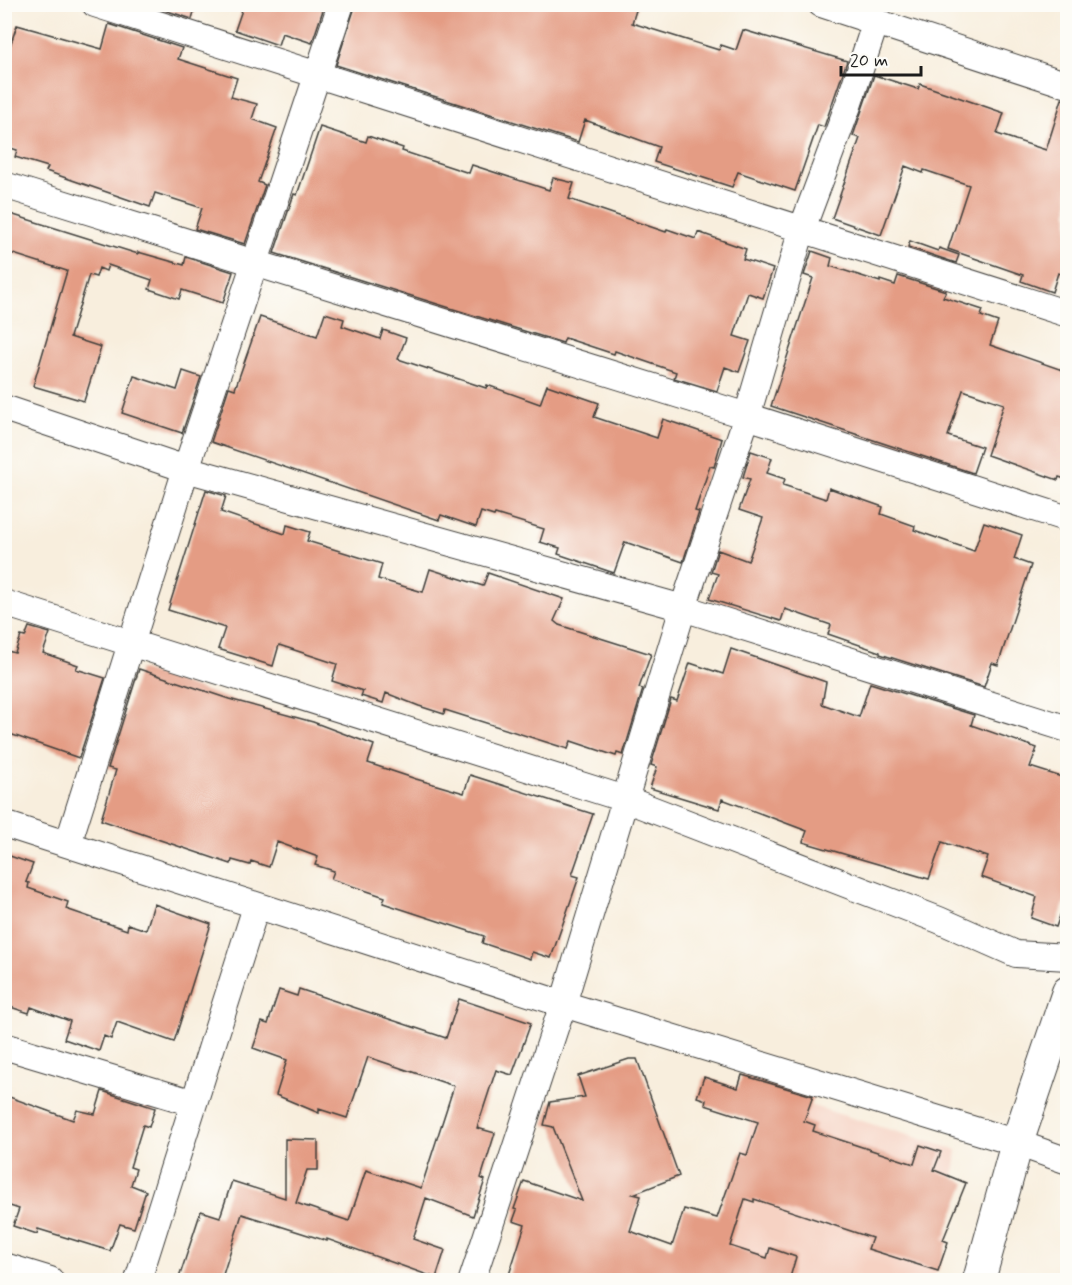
<svg xmlns="http://www.w3.org/2000/svg" width="1072" height="1285" viewBox="0 0 1072 1285" font-family="Mynerve,sans-serif">
  <style>
    .built { fill: #f6d2c3 }
    .building { fill: #e49c84 }
    .lines { fill: none; stroke-linecap: round; stroke-linejoin: round }
    .minor-casing { stroke: #3d3c39; stroke-width: 28 }
    .tertiary-casing { stroke: #3d3c39; stroke-width: 34 }
    .minor { stroke: #fff; stroke-width: 26 }
    .tertiary { stroke: #fff; stroke-width: 32 }
  </style>
  <rect width="100%" height="100%" fill="#fdfcf7"/>
  <filter id="ink" filterUnits="userSpaceOnUse"><feTurbulence type="fractalNoise" baseFrequency=".0167" numOctaves="2"/><feDisplacementMap in="SourceGraphic" scale="12" xChannelSelector="R" yChannelSelector="G"/><feConvolveMatrix kernelMatrix="1 2 1 2 8 2 1 2 1" color-interpolation-filters="sRGB"/></filter>
  <filter id="wash" filterUnits="userSpaceOnUse"><feTurbulence type="fractalNoise" baseFrequency=".008" numOctaves="4" result="noise"/><feDisplacementMap in="SourceGraphic" scale="24" xChannelSelector="R" yChannelSelector="G"/><feGaussianBlur stdDeviation="1.35" result="paint"/><feColorMatrix in="noise" values="0 0 0 0 0 0 0 0 0 0 0 0 0 0 0 0 0 1.4 0 .05"/><feComposite in="paint" operator="in"/></filter>
  <g filter="url(#wash)">
    <rect width="100%" height="100%" fill="#f8eedd"/>
    <path class="built" d="M760,1090L957,1150L947,1242L933,1280H703Z"/>
    <g id="blocks">
      <path class="building" d="M146,4H196L192,19Z
        M244,4H325L312,43L282,33L278,45L235,30Z
        M356,4H638L632,23L719,50L721,45L736,50L743,30L847,61L824,127L818,125L795,191L738,172L732,187L654,162L659,147L585,120L578,142L336,65Z
        M109,24L182,48L178,59L237,78L231,97L257,104L252,119L277,128L258,182L265,185L245,244L195,229L202,208L155,193L150,207L46,171L48,167L15,157L17,150L4,146V64L17,25L102,49Z
        M874,75L918,89L920,84L1004,113L997,134L1046,150L1062,99L1068,100V276L1058,273L1052,292L1021,281L1023,275L948,249L969,185L924,170L923,173L905,166L881,235L832,218L860,138L853,136Z
        M320,127L366,142L368,136L403,148L402,151L469,173L472,165L549,190L553,178L574,183L569,199L666,232L667,229L696,239L698,232L746,249L743,259L773,269L763,298L748,293L734,336L750,341L739,372L725,367L717,391L674,378L676,372L615,351L614,354L565,338L563,343L274,253L294,194L297,195Z
        M4,212L138,254V252L184,265L186,257L233,272L223,303L182,290L179,299L149,289L152,280L108,265L106,271L99,268L96,277L89,275L70,337L101,347L84,401L33,386L67,271L4,251Z
        M910,241L938,251L939,248L959,255L956,263L908,247Z
        M812,251L832,258L830,266L880,282V280L895,285L898,276L946,291L943,297L983,310L981,316L998,322L990,345L1068,372V480L1059,477L1058,480L987,455L1004,404L963,390L948,436L982,447L973,473L771,406L813,278L804,275Z
        M325,313L344,319L342,326L380,339L383,330L406,338L398,359L486,388L487,385L540,404L547,385L599,403L594,417L657,438L663,419L722,439L714,467L710,466L695,511L699,512L683,562L625,542L614,573L558,554L560,548L540,542L544,529L495,514L494,516L481,512L476,527L441,515L439,520L211,442L229,387L235,389L260,317L317,336Z
        M183,371L201,377L182,433L122,413L134,376L177,390Z
        M751,451L772,458L767,473L785,479L783,485L826,499L829,488L883,507L881,514L915,526L914,530L974,551L984,522L1022,535L1014,559L1031,565L998,665L992,663L984,687L880,654V652L828,634L831,625L785,609L781,621L709,599L718,574L711,572L718,550L748,561L763,518L739,510L750,479L743,477Z
        M206,490L226,496L221,512L285,534L287,525L310,532L307,541L382,564L378,579L423,592L430,569L483,586L488,573L564,599L554,621L559,625L651,654L639,688L643,689L623,755L617,753L616,756L571,741L568,749L445,710L444,714L419,706L386,693L383,703L361,696L363,691L332,681L337,664L279,645L273,666L218,649L225,628L168,610Z
        M29,627L50,633L43,653L78,665L76,669L105,678L79,758L4,732V650L15,653L21,636L25,637Z
        M731,649L826,682L822,704L859,717L870,683L974,715L971,725L1037,748L1030,767L1068,779V893L1056,927L1031,918L1037,897L981,877L988,857L942,842L929,879L803,842L807,831L722,799L719,809L650,788L657,767L651,765L671,699L677,701L690,663L723,674Z
        M139,669L229,699L313,722L374,745L368,763L416,779L464,793L470,775L593,814L572,875L579,877L551,958L532,952L530,959L482,943L484,936L383,903L385,897L331,879L334,871L315,865L318,857L277,842L269,867L251,861L250,865L232,860L231,864L101,820L116,770L108,768Z
        M4,854L33,864L26,882L29,883L28,888L68,902L66,909L127,930L128,924L146,930L154,904L211,924L174,1042L117,1022L111,1039L104,1036L99,1051L64,1039L70,1021L31,1007L29,1013L4,1005Z
        M299,989L446,1038L459,999L531,1023L512,1075L496,1070L477,1128L495,1133L481,1178L485,1180L473,1216L426,1198L413,1239L445,1250L436,1278L327,1239V1241L242,1214L221,1281H178L201,1211L220,1217L232,1181L285,1198V1139L318,1140V1170H307L296,1203L349,1221L366,1170L421,1188L454,1086L368,1057L347,1118L319,1109V1113L276,1095L287,1060L253,1048L262,1022L268,1024L279,990L297,996Z
        M629,1059H637L679,1176L633,1194L641,1196L630,1231L672,1246L684,1209L717,1218L740,1153L747,1155L758,1122L705,1105L706,1100L697,1097L704,1077L738,1088L742,1075L813,1096L804,1121L815,1125L813,1131L914,1164L920,1145L941,1152L934,1170L966,1183L943,1240L948,1242L938,1271L868,1249L872,1238L754,1199V1202L745,1199L730,1246L767,1258L770,1248L796,1257L789,1281H507L525,1225L513,1221L517,1210L514,1209L524,1181L582,1201L553,1127L544,1125L550,1102L585,1097L578,1076Z
        M102,1091L155,1108L149,1127L143,1125L130,1167L136,1169L131,1185L146,1191L134,1228L120,1224L110,1251L38,1229L37,1234L13,1226L19,1209L4,1204V1095L73,1120L77,1110L95,1114Z"/>
    </g>
  </g>
  <g filter="url(#ink)">
    <use href="#blocks" fill-opacity="0" stroke="#3d3c39" stroke-width="1.5"/>
    <g class="lines">
      <g class="minor-casing">
        <path id="minor" d="M95,4L1068,314
          M821,4L1068,85
          M4,185L747,416L1068,519
          M4,408L186,469L683,608L1068,729
          M4,603L625,799L939,920L1016,954L1068,957
          M4,824L563,1004L1017,1143L1068,1161
          M68,844L186,469L341,4
          M4,1046L194,1103
          M4,1266L50,1280
          M138,1280L256,907
          M472,1280L563,1004L683,608L747,416L802,229L848,106L875,24"/>
      </g>
      <g class="tertiary-casing">
        <path id="tertiary" d="M979,1280L1017,1143L1068,992"/>
      </g>
      <use href="#minor" class="minor"/>
      <use href="#tertiary" class="tertiary"/>
    </g>
  </g>
  <rect width="1072" height="1285" fill="none" stroke="#fdfcf7" stroke-width="24"/>
  <path d="M841 66v9h80v-9" fill="none" stroke="#1c1c1c" stroke-width="3"/>
  <text x="850" y="66" font-size="18" fill="#1c1c1c" stroke="#fdfcf7" stroke-width="4.5" paint-order="stroke">20 m</text>
</svg>
